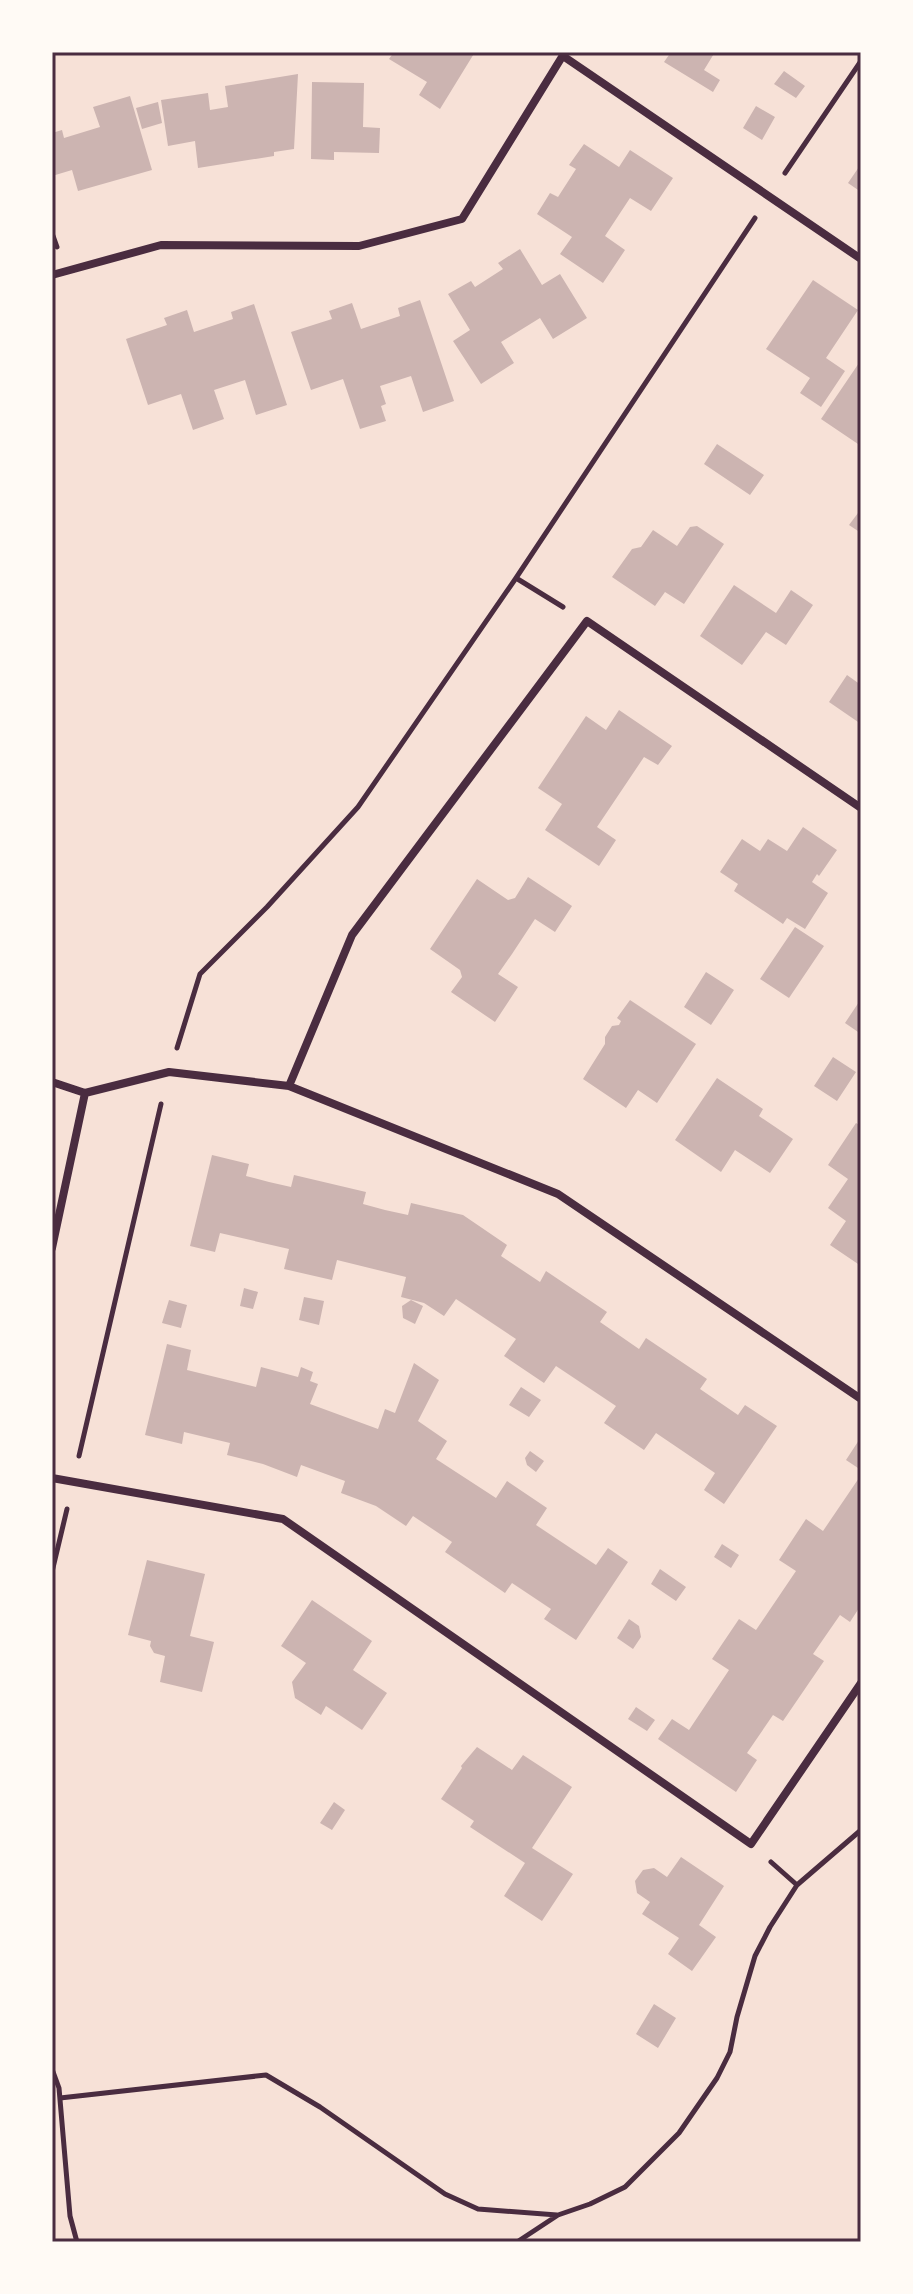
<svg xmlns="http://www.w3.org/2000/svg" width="913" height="2294" viewBox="0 0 913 2294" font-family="'Source Serif 4',serif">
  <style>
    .building { fill: #ccb4b1 }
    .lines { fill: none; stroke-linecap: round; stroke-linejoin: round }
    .path { stroke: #4a2c40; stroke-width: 5 }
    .minor { stroke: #4a2c40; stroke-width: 8 }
    .neatline { fill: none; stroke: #4a2c40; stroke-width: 3 }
  </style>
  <rect width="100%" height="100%" fill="#f7e1d7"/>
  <path class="building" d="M394,52H475L440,109L419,95L427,82L389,59Z
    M671,52H715L704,70L720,80L713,92L664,62Z
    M784,71L805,86L796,98L774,84Z
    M298,74L294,149L274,152V156L198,168L195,141L168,146L161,100L208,93L210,110L228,107L225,86Z
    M312,82L364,83L363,127L380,128L379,153L334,152V160L311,159Z
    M130,96L152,170L78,191L72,170L52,176V133L62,130L64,138L100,127L93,107Z
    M158,102L162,123L142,129L136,108Z
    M756,106L775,117L762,140L743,128Z
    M584,144L619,167L630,150L673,178L651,211L630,198L605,236L625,250L603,283L560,254L572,237L537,214L550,193L558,197L576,169L569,165Z
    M861,164V192L848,183Z
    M520,249L542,285L560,274L587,318L553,339L540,318L501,342L514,363L481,384L453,341L470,330L448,294L471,281L475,287L503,269L498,263Z
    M813,280L858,310L826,358L845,371L821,407L800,393L810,378L766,349Z
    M420,300L454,401L423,412L411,376L380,386L386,404L381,406L386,421L360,429L343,379L311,390L291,332L332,319L329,311L352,303L361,329L400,316L398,308Z
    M254,304L287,405L256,415L245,380L214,390L224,419L193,430L181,394L148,405L126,339L167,325L164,318L187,310L194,332L233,319L231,312Z
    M861,360V443L858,444L821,419Z
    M717,444L764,475L750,495L704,464Z
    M861,509V533L849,525Z
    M697,526L724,544L684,604L665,592L655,606L612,577L632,549L641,547L653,530L677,546L690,527Z
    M734,585L776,613L791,590L813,605L786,645L766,632L742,665L700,636Z
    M847,675L861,685V724L829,702Z
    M619,710L672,746L658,765L644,757L597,827L616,840L599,866L545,830L562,804L538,788L586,716L606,730Z
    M803,827L837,850L819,876L817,874L812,882L828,893L805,929L787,918L783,924L734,891L738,884L720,872L742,839L760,851L768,839L787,851Z
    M528,877L572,906L555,932L535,919L512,954L498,974L518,987L495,1022L451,992L462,977L460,970L430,949L477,879L508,900L515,898Z
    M795,927L824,946L789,998L760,979Z
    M706,972L734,990L711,1025L684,1007Z
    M861,999V1034L845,1023Z
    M630,1000L696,1044L657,1103L638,1090L626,1108L583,1079L605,1044V1037L612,1026L619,1025L621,1021L617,1018Z
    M833,1057L856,1072L837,1101L814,1086Z
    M717,1078L763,1109L759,1116L793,1139L770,1173L735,1150L721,1172L675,1140Z
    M856,1123L861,1126V1266L830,1245L846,1221L828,1208L848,1179L828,1165Z
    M212,1155L249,1164L246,1176L269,1182L291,1187L294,1175L366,1192L363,1204L385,1210L408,1215L411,1203L463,1215L507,1245L501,1256L540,1282L546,1271L607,1312L600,1322L639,1349L646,1338L707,1379L700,1389L738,1415L745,1405L777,1426L724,1504L704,1490L715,1473L656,1433L644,1450L604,1423L616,1406L556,1366L544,1383L504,1356L516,1339L456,1299L444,1316L424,1303L401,1297L406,1277L337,1260L332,1280L284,1269L289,1249L220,1233L215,1252L190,1246Z
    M244,1288L258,1292L253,1309L240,1306Z
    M304,1297L324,1301L319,1325L299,1320Z
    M169,1300L187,1305L181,1328L162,1323Z
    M411,1300L423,1306L415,1324L403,1318L402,1306Z
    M167,1344L191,1350L187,1370L256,1387L261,1367L298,1377L301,1367L313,1372L310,1381L318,1384L310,1404L378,1429L385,1409L395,1413L414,1363L439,1380L418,1421L447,1441L436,1459L496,1498L507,1481L547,1508L536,1525L596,1565L608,1548L628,1562L576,1640L544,1619L551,1609L512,1583L505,1593L445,1552L452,1542L413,1516L406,1526L376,1506L341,1493L345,1481L301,1465L297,1477L263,1464L227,1455L230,1443L184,1432L182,1444L145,1435Z
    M521,1387L541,1400L529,1417L509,1405Z
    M861,1437V1470L846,1460Z
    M530,1451L544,1461L536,1472L527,1465L525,1458Z
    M861,1475V1605L850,1622L840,1615L813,1654L824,1661L783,1721L773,1715L747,1753L757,1760L736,1792L658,1739L672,1719L689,1730L729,1670L712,1659L739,1619L756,1630L796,1571L779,1560L806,1519L823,1531Z
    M722,1544L739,1555L731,1568L714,1557Z
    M147,1560L205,1574L190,1636L214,1642L202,1692L160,1682L165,1656L154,1653L150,1646L151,1641L128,1635Z
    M660,1569L686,1587L676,1601L651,1584Z
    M312,1600L372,1641L353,1670L387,1693L362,1730L326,1706L321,1715L295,1698L292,1682L306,1663L281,1646Z
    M629,1619L639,1626L641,1637L633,1649L617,1638Z
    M636,1707L655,1720L647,1731L628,1719Z
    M477,1747L512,1770L523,1755L572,1787L532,1848L573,1874L542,1921L504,1896L525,1863L470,1827L474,1821L441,1799L462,1768L461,1766Z
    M334,1802L345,1810L332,1830L320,1823Z
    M681,1857L724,1886L699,1925L716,1937L692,1971L668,1954L679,1938L642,1914L650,1902L637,1893L635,1881L643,1870L654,1868L667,1877Z
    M654,2004L676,2018L658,2048L636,2034Z"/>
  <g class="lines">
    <path class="path" d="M785,173L861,61
      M52,233L57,247
      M516,578L563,607
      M177,1048L200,974L267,907L358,807L516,578L755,218
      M79,1456L161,1104
      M52,1572L67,1509
      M771,1862L797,1885
      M52,2069L59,2088L70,2216L77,2242
      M60,2098L266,2075L320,2107L445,2194L478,2209L557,2215
      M517,2242L558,2215L590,2204L625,2187L679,2133L717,2078L730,2052L737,2017L755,1956L770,1927L797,1885L861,1830"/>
    <path class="minor" d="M563,56L861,259
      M52,275L161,245L359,246L462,219L565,52
      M52,1082L85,1093L169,1072L289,1086L558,1194L861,1399
      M289,1086L352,935L587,621L861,808
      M52,1248L85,1093
      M52,1478L283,1519L751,1844L861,1683"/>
  </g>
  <rect width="913" height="2294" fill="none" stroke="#fffaf5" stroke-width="108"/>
  <rect x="54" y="54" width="805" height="2186" class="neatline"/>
</svg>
